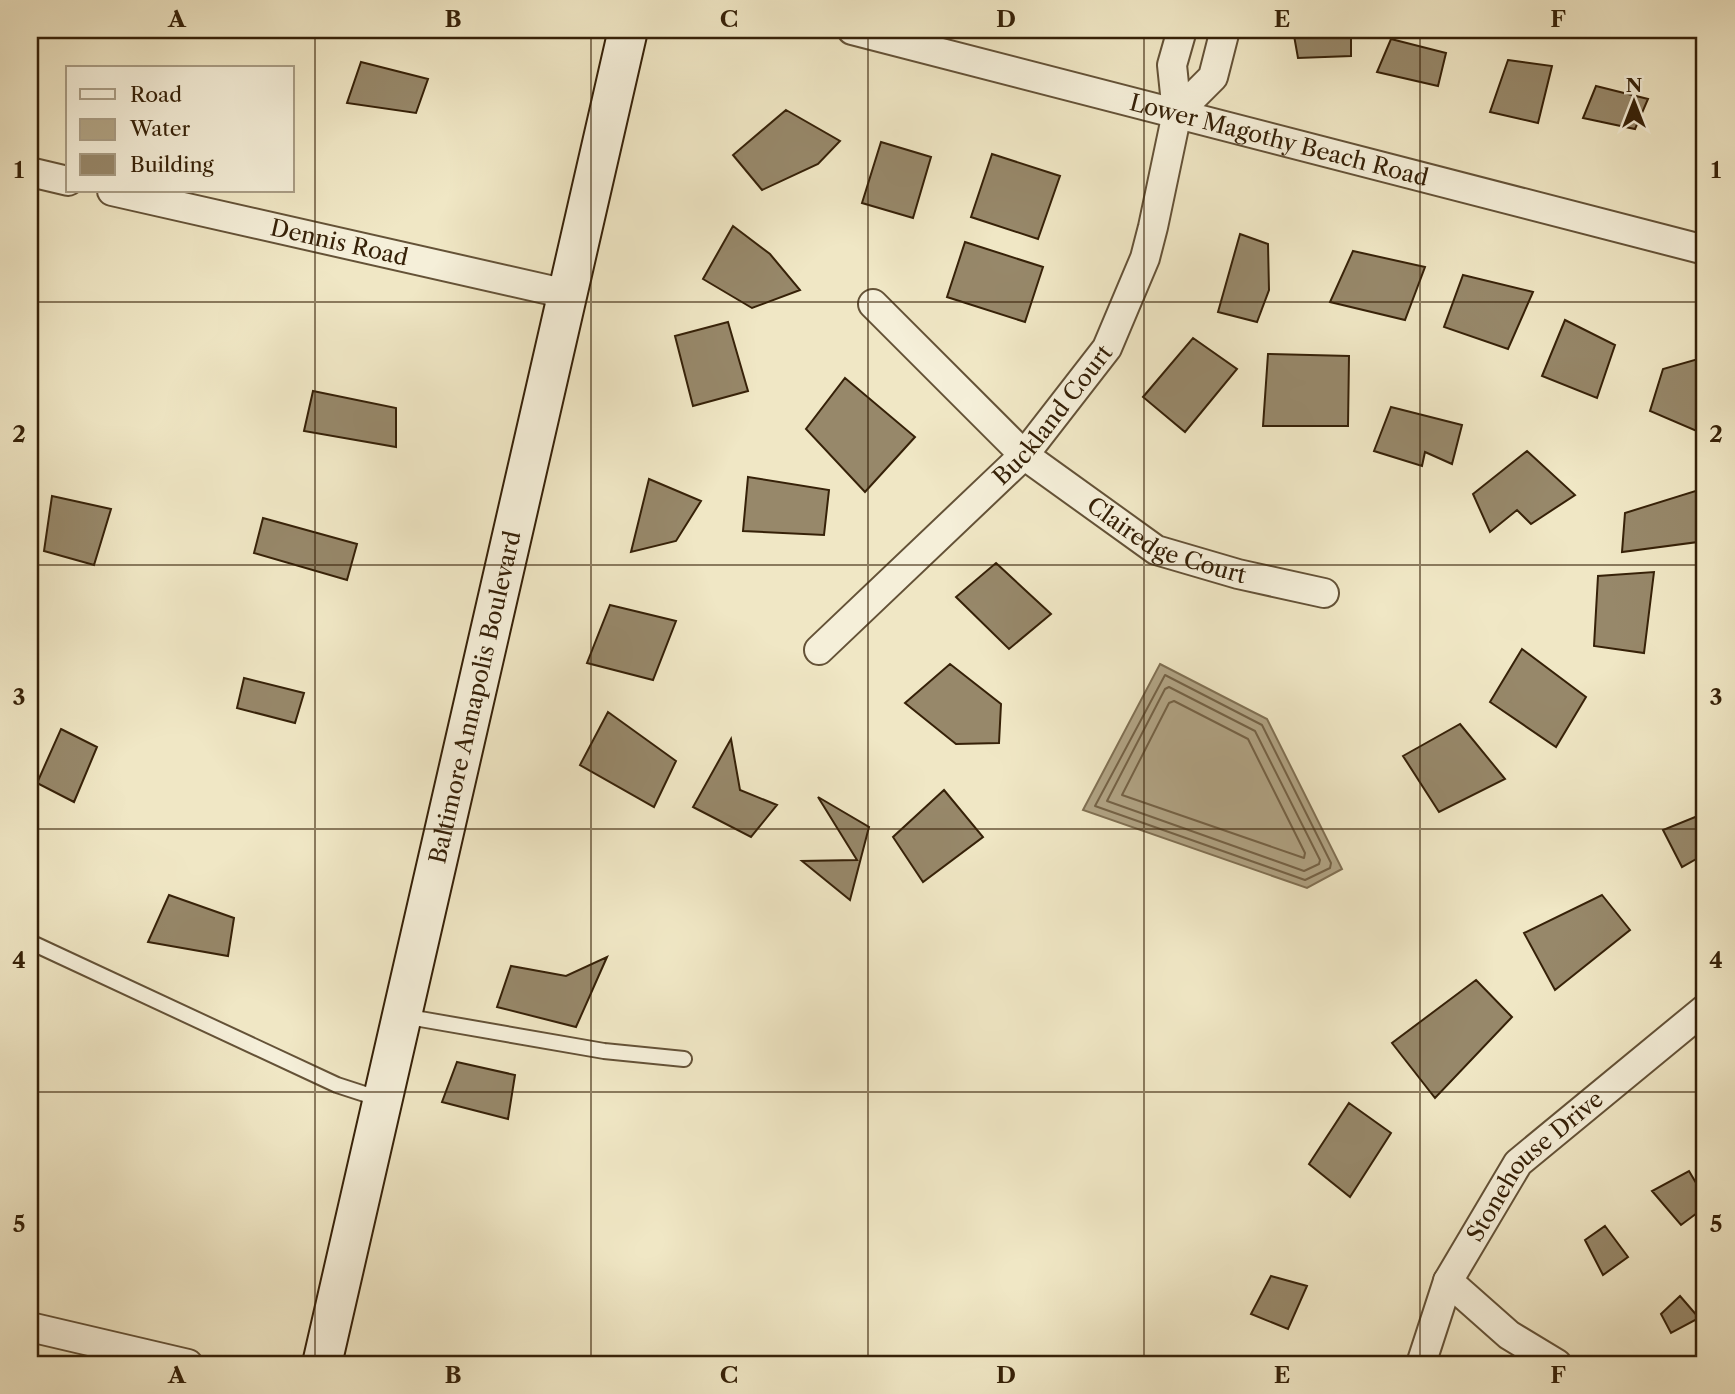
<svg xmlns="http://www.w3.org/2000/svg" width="1735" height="1394" viewBox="0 0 1735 1394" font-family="'Libre Caslon Text',serif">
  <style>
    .water { fill: #b1a485; stroke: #807053; stroke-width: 2 }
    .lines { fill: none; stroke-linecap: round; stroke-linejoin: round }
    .shore { stroke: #746246; stroke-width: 2 }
    .building { fill: #97886a; stroke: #362108; stroke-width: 2 }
    .service-casing { stroke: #645237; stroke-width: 18 }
    .minor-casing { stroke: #645237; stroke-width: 32 }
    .secondary-casing { stroke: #362108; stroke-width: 42 }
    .service { stroke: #f5efd9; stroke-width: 14 }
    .minor { stroke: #f5efd9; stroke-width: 28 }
    .secondary { stroke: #f5efd9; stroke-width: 38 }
    .grid { fill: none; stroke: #362108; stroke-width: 2; stroke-opacity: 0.55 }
    .labels { text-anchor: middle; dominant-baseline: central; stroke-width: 7; stroke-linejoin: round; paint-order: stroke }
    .street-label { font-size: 23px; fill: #362108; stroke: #f5efd9 }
    .neatline { fill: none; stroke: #362108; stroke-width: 2.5 }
    .grid-label { font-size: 23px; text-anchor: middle; font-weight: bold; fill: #362108 }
  </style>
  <rect width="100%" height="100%" fill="#f0e7c5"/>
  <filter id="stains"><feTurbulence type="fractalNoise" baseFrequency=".00286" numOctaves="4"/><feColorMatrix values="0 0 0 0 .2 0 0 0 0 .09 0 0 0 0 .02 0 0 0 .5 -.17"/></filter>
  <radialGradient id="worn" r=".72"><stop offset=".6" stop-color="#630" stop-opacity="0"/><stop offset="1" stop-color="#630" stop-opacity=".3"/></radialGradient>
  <path class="water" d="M1160,664L1267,719L1342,869L1307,888L1083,810Z"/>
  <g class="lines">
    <path class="shore" d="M1165,675L1262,725L1331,863L1330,868L1305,880L1095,806Z
      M1169,687L1255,731L1320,860L1319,864L1304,871L1107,801L1165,689Z
      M1174,701L1248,739L1305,853L1304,858L1122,795L1169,703Z"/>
  </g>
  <path class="building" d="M1293,30H1351V56L1298,58Z
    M1391,39L1446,53L1438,86L1377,72Z
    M1508,60L1552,66L1538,123L1490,112Z
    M361,62L428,79L416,113L347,103Z
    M1596,86L1648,99L1635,129L1583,118Z
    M786,110L840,141L818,164L762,190L733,155Z
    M881,142L931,157L913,218L862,203Z
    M992,154L1060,176L1038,239L971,217Z
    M733,226L770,254L800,290L752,308L703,279Z
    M1240,234L1268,244L1269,290L1257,322L1218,312Z
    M965,242L1043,267L1025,322L947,297Z
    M1353,251L1425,267L1405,320L1330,302Z
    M1463,275L1533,292L1508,349L1444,327Z
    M1565,320L1615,345L1597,398L1542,376Z
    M728,322L748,391L693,406L675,336Z
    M1193,338L1237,369L1185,432L1143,397Z
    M1268,354L1349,356L1348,426H1263Z
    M1705,357V421L1699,432L1650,411L1663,369Z
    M845,378L915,437L865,492L806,429Z
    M313,391L396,408V447L304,431Z
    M1391,407L1462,425L1452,464L1425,452L1422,466L1374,451Z
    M1527,451L1575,495L1531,524L1517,510L1490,532L1473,494Z
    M748,477L829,490L824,535L743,531Z
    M649,479L701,501L676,541L631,552Z
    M1705,488V541L1622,552L1625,513Z
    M52,496L111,509L94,565L44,551Z
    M263,518L357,544L347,580L254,553Z
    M996,563L1051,614L1009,649L956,597Z
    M1654,572L1644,653L1594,646L1598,576Z
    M610,605L676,621L653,680L587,663Z
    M1522,649L1586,697L1556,747L1490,702Z
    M950,664L1001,704L999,743L956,744L905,703Z
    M244,678L304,693L295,723L237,708Z
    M608,712L676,761L654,807L580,765Z
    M1460,724L1505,779L1439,812L1403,756Z
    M61,729L97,747L74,802L37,783Z
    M731,739L740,790L777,805L751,837L693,807Z
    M944,790L983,837L923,882L893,837Z
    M818,797L869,827L850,900L802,861L857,860Z
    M1705,813V854L1682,867L1663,830Z
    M169,895L234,918L228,956L148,942Z
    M1602,895L1630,930L1555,990L1524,933Z
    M607,957L576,1027L497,1007L511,966L566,976Z
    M1476,980L1512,1017L1435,1098L1392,1043Z
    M457,1062L515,1075L508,1119L442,1102Z
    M1349,1103L1391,1133L1350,1197L1309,1164Z
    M1689,1171L1705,1198V1207L1681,1225L1652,1191Z
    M1605,1226L1628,1257L1603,1275L1585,1240Z
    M1271,1276L1307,1286L1288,1329L1251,1314Z
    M1680,1296L1699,1318L1671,1333L1661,1314Z"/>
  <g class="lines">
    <g class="service-casing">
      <path id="service" d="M30,942L337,1085L380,1099
        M403,1016L604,1051L684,1059"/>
    </g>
    <g class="minor-casing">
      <g id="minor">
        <path id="s1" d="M852,30L1705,250"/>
        <path d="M1177,113L1213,77L1225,30"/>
        <path d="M30,172L68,181"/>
        <path id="s2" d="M112,191L567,294"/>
        <path id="s3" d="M873,304L1024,455L1156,550L1238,574L1324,593"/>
        <path id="s4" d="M819,650L1024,455L1107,348L1145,258L1153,227L1177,113L1172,65L1182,30"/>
        <path d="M1448,1281L1509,1335L1557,1364"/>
        <path d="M30,1327L188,1364"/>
        <path id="s5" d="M1421,1364L1448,1281L1518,1163L1705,1009"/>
      </g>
    </g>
    <g class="secondary-casing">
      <g id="secondary">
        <path id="s6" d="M322,1364L628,30"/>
      </g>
    </g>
    <use href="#service" class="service"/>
    <use href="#minor" class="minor"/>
    <use href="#secondary" class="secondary"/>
  </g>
  <path class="grid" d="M315,30V1364M591,30V1364M868,30V1364M1144,30V1364M1420,30V1364M30,302H1705M30,565H1705M30,829H1705M30,1092H1705"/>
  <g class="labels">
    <g class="street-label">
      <text stroke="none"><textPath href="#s1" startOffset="441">Lower Magothy Beach Road</textPath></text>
      <text stroke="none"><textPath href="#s2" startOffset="233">Dennis Road</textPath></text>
      <text stroke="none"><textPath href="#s4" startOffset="332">Buckland Court</textPath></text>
      <text stroke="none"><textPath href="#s3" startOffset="382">Clairedge Court</textPath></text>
      <text stroke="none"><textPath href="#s6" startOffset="684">Baltimore Annapolis Boulevard</textPath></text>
      <text stroke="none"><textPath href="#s5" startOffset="233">Stonehouse Drive</textPath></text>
    </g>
  </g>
  <rect width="1735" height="1394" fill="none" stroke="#f0e7c5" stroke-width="77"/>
  <rect x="66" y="66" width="228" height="126" fill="#f5efd9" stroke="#a99d85" stroke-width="2"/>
  <rect x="80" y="89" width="35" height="10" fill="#f5efd9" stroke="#a99d85" stroke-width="2"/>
  <text x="130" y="102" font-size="21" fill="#362108">Road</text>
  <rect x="80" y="119" width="35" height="21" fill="#b1a485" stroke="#a99d85" stroke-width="2"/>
  <text x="130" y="136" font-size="21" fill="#362108">Water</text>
  <rect x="80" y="154" width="35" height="21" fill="#97886a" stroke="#a99d85" stroke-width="2"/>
  <text x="130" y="172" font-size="21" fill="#362108">Building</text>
  <g transform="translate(1634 102)" stroke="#f5efd9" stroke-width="5" paint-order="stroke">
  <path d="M0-5L12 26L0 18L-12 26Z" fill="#362108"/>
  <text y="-10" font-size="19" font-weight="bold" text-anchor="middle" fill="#362108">N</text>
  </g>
  <rect x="38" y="38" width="1658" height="1318" class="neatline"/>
  <g class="grid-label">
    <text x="177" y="27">A</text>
    <text x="453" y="27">B</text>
    <text x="729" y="27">C</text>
    <text x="1006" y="27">D</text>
    <text x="1282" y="27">E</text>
    <text x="1558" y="27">F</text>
    <text x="19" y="178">1</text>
    <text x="1716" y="178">1</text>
    <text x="19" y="442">2</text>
    <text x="1716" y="442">2</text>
    <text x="19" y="705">3</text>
    <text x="1716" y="705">3</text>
    <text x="19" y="968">4</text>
    <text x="1716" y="968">4</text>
    <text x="19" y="1232">5</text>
    <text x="1716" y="1232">5</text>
    <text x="177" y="1383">A</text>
    <text x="453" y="1383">B</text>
    <text x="729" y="1383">C</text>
    <text x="1006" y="1383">D</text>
    <text x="1282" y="1383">E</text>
    <text x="1558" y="1383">F</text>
  </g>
  <rect width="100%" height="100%" filter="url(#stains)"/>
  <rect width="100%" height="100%" fill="url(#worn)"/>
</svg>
